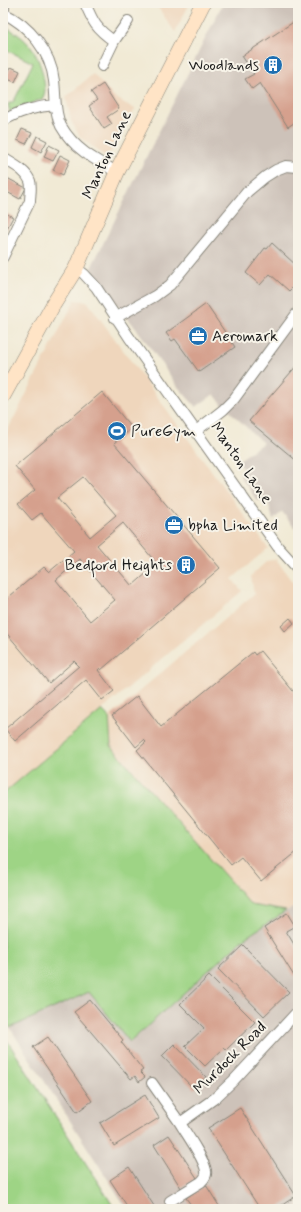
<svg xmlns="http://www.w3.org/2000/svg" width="301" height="1212" viewBox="0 0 301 1212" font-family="Mynerve,sans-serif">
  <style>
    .built { fill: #efd6bc }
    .industrial { fill: #cdc2b9 }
    .green { fill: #9ed485; stroke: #5d7850 }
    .building { fill: #d5a08d; fill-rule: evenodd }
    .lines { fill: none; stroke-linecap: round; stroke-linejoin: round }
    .street-casing { stroke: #868378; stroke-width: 12 }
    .secondary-casing { stroke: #868378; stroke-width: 16 }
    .street { stroke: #fff; stroke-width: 10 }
    .secondary { stroke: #ffe4c6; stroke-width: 15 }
    .labels { text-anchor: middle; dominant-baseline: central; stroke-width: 4; stroke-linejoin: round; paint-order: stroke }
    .poi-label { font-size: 16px; fill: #1c1c1c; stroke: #f7f3e8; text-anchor: start }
    .street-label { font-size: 16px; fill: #1c1c1c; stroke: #f7f3e8 }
  </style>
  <rect width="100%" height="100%" fill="#f7f3e8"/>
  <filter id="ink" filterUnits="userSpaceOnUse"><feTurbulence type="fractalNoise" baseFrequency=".025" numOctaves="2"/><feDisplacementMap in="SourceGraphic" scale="8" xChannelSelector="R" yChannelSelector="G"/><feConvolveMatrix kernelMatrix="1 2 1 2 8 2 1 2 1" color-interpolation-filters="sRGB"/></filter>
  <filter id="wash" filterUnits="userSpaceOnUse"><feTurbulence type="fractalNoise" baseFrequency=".012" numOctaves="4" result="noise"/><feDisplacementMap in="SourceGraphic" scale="16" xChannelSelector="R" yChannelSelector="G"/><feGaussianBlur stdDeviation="0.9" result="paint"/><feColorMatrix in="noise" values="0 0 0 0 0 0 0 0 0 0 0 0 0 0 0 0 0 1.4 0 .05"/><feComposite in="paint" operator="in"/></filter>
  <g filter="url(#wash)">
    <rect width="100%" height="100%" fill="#f1ead5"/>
    <path class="built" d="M155,3H190L175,32Z
      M93,74L114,97L135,109L116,144L106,157L81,138L71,121L66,97Z
      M75,300L87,301L268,548L232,579L242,591L3,794V439Z
      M276,559L298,590V906L286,911L251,905L111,746L109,717L254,594L251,576L267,561Z"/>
    <path class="industrial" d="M223,3H298V531L282,512L273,520L269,505L265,499L257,501L240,476L243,468L238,461L263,443L222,404L214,394L196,407L179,388L142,336L90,270Z
      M298,906V1209H127L10,1028L89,992L130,1042L242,940L286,911Z"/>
    <path class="green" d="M3,26C28,37 40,55 44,81C45,87 46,93 42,99L10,112L8,104L14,101L33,63L3,48Z
      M102,710L109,717L111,746L251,905L286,911L242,940L130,1042L89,992L10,1028L3,1018V794Z
      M3,1034L115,1209H3Z"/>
    <g id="blocks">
      <path class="building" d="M298,19V120L288,127L260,83L252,89L245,79L254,74L242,56Z
        M11,67L20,71L15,82L5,78Z
        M103,84L119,109L107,117L112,124L104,129L89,106L97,100L91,92Z
        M22,129L32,133L26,144L17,140Z
        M37,136L47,141L41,152L32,147Z
        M49,145L59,150L53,161L44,157Z
        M60,155L70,160L63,175L53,170Z
        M7,178L26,188L20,199L3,190V186Z
        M3,212L13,217L3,236Z
        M272,243L298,267V282L289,291L270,274L260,285L246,273L265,248L267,249Z
        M206,304L235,347L199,372L175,339L172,341L166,333Z
        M298,364V462L249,421Z
        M102,392L132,428L114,443L220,568L101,670L100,668L98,670L114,691L102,700L86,680L15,741L5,729L79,666L74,661L49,683L3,629V602L44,567L49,572L74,551L41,513L32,520L18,504L35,490L15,466ZM83,477L116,515L90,537L57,498ZM123,523L157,564L132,586L97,545ZM80,559L115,600L90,621L56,580Z
        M290,618L294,623L285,631L281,626Z
        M260,651L298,697V851L261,881L241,857L231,865L137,750L146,742L144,740L136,747L112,716L137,696L161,727L253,652L255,655Z
        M287,913L295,926L286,931L298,951V974L294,976L264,928Z
        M243,945L289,992L264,1016L218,969Z
        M209,976L255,1022L226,1050L224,1048L205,1066L185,1046L204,1028L180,1004Z
        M90,1000L123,1040L121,1042L143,1070L140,1072L145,1077L139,1082L135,1076L131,1079L74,1012Z
        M48,1037L92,1101L77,1112L33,1047Z
        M174,1044L206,1077L194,1089L162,1056Z
        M145,1095L159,1118L114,1146L100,1123Z
        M240,1108L296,1196L276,1209H260L208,1128Z
        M169,1135L197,1178L181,1188L154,1145Z
        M129,1167L156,1209H129L110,1180Z
        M206,1185L221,1209H194L186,1198Z"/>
    </g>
  </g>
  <g filter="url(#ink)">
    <use href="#blocks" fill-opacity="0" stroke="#868378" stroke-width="1"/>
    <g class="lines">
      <g class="street-casing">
        <path id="street" d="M85,3C93,22 96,29 114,41
          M3,13C29,25 51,52 54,81C56,96 54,112 61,126C74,149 95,160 117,172
          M4,13V3
          M102,66L114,41L128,21
          M3,121C18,111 39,106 56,105
          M3,158C12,164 26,170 30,181C32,187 30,195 30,201L3,257
          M76,268L84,274L96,287L129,337L278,547L298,569
          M115,318L155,296L170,285L247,192L265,177L276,170L286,166L298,167
          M196,431L223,410L234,399L298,312
          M152,1083L180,1123
          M170,1201L201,1182C205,1178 207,1175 206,1171C204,1158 187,1135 180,1123L215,1098L233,1081L298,1011"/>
      </g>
      <g class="secondary-casing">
        <path id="secondary" d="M3,396L53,305L76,268L117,172L203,3"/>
      </g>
      <use href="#street" class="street"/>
      <use href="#secondary" class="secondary"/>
    </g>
  </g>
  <defs>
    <g id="building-disc" transform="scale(1)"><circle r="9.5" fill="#1f6fb2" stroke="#f7f3e8"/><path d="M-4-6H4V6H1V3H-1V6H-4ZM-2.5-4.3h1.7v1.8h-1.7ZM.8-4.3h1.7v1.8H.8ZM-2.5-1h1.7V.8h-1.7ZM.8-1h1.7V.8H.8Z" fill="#fff"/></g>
    <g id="office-disc" transform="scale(1)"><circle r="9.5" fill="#1f6fb2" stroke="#f7f3e8"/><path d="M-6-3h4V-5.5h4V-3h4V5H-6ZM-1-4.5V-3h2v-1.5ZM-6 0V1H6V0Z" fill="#fff"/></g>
    <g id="stadium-disc" transform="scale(1)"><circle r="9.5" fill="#1f6fb2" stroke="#f7f3e8"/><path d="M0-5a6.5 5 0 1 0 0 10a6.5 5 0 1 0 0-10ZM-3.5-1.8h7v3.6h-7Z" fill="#fff"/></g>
  </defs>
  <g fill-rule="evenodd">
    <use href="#building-disc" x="273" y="65"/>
    <use href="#office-disc" x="198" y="336"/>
    <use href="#stadium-disc" x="117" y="431"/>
    <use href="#office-disc" x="174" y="525"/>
    <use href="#building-disc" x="186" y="565"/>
  </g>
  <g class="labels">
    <g class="poi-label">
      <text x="259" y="65" text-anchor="end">Woodlands</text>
      <text x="212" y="336">Aeromark</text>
      <text x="131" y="431">PureGym</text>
      <text x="188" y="525">bpha Limited</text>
      <text x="172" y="565" text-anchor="end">Bedford Heights</text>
    </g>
    <g class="street-label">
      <text transform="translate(107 155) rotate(-65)">Manton Lane</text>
      <text transform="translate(241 463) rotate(55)">Manton Lane</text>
      <text transform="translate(230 1058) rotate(-45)">Murdock Road</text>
    </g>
  </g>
  <rect width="301" height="1212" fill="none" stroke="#f7f3e8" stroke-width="16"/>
</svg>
